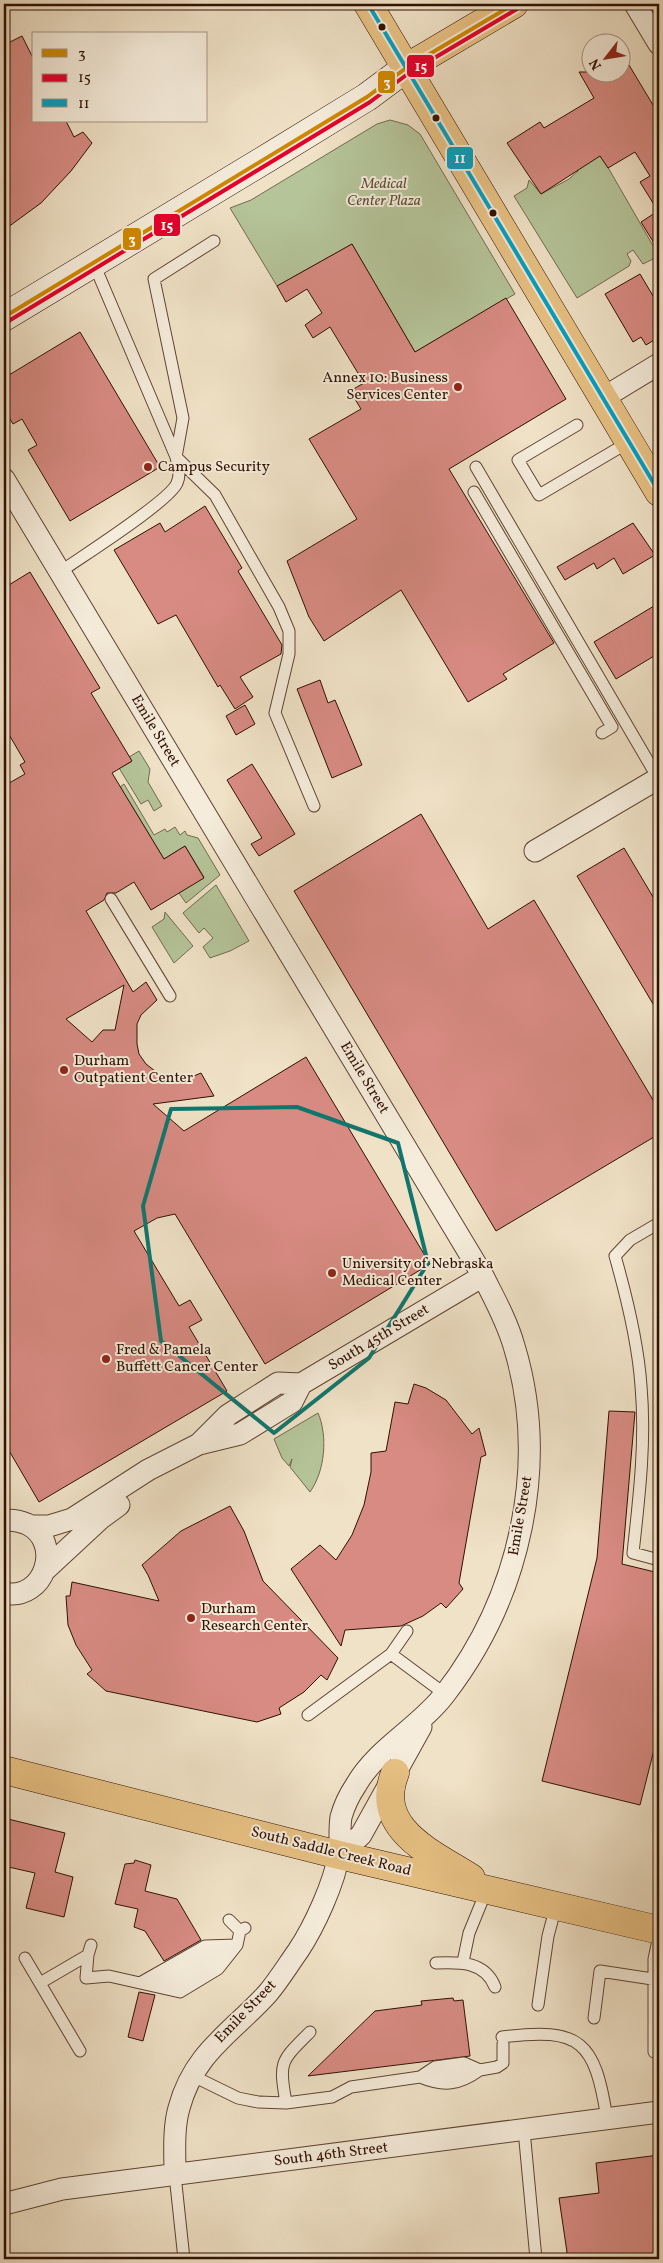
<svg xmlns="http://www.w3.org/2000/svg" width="663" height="2263" viewBox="0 0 663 2263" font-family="Vollkorn,serif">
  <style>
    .green { fill: #b5c499; stroke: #726a4e }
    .building { fill: #d88b83; stroke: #2f1002; fill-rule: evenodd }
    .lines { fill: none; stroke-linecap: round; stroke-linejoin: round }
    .service-casing { stroke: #5f4433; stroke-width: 13 }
    .minor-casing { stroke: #5f4433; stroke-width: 23 }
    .secondary-casing { stroke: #2f1002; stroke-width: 29 }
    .primary-casing { stroke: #2f1002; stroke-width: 29 }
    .service { stroke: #f5ecdb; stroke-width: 11 }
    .minor { stroke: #f5ecdb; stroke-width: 21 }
    .secondary { stroke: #f5ecdb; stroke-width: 28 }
    .primary { stroke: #e8c184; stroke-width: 28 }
    .bus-1-casing { stroke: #f5ecdb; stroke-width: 8 }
    .bus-2-casing { stroke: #f5ecdb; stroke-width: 8 }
    .bus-3-casing { stroke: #f5ecdb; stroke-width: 8 }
    .bus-1 { stroke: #cf8800; stroke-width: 4 }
    .bus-2 { stroke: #e4002b; stroke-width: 4 }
    .bus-3 { stroke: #02a1c4; stroke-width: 4 }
    .marked { fill: none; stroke: #0f766e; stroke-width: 4; stroke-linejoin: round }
    .bus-dot { fill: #2f1002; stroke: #f5ecdb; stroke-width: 2 }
    .poi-dot { fill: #8f2418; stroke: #f5ecdb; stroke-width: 2 }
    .labels { text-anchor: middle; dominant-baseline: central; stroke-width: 4; stroke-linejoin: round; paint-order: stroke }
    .park-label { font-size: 15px; font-style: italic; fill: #5e4f37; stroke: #f5ecdb }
    .poi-label { font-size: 15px; fill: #2f1002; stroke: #f5ecdb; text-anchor: start }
    .street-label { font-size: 15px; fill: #2f1002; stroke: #f5ecdb }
    .line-badge { stroke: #f5ecdb; stroke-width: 2 }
    .badge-label { font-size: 14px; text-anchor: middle; font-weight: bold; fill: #fff }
  </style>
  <rect width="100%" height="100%" fill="#f0e2c7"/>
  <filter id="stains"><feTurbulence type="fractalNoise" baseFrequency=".004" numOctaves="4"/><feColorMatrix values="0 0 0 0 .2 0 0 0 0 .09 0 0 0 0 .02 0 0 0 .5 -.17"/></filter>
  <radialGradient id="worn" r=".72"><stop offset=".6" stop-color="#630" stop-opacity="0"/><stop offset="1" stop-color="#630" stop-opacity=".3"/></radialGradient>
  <path class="green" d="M390,120L408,125L420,134L515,294L415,352L352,244L277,286L230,208L251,200L377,124Z
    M591,138L659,256L643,264L633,250L627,254L631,261L629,266L577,298L514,196L527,188L529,180L541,194L569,179L578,171L569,155Z
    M139,751L150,769L148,782L162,806L154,811L148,800L141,804L119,768L131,762L129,757Z
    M124,784L154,835L165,829L167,832L175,827L180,835L185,831L187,835L198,838L220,875L186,903L179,893L204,877L185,846L164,859L120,787Z
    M216,885L249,941L230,951L210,958L203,947L213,938L204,928L199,933L183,913Z
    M165,912L193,946L174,963L152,927L164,919Z
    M318,1413C328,1436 325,1471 310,1492L290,1467L292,1459L289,1466L282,1458L274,1439Z"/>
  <path class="building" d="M22,36L34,60V121H66L74,137L83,132L92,143L71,171L41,203L4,230V45Z
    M620,50L659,115V251L641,222L658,211L640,182L650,176L635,152L608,168L600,156L541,194L507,143L540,122L544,128L594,98L579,72H620Z
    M352,244L415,352L506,298L566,399L449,469L554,643L503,674L507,679L468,702L401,590L324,641L309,617L287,561L357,519L309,439L361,409L350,391L364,383L330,327L313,338L305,325L322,313L307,289L286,302L277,286Z
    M640,274L659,306V337L646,345L641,337L633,342L605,294Z
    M80,332L160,467L70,521L28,450L37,445L22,419L13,424L4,409V378Z
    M205,506L242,568L238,571L282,645L281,654L240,677L253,697L235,709L220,685L218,687L176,615L158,624L114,550L160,523L165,532Z
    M633,523L655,555L623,574L614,558L597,569L594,563L565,580L557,567Z
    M30,572L100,688L91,693L132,761L112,773L164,859L185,846L204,878L151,910L134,882L116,893H107L104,900L86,911L133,992L146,982L157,1000L141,1015L137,1024V1044L139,1054L146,1064L164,1078L172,1081H182L201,1073L214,1096L153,1104L184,1131L306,1057L430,1264L265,1364L175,1214L157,1218L134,1231L179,1306L190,1300L202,1320L189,1327L227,1391L39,1502L4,1442V786L25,774L20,765L25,762L4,726V588ZM124,985L115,1030H103L92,1042L66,1019Z
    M659,603V653L616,679L594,642Z
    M320,680L328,703L335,700L362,765L332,778L297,689Z
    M245,705L255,724L236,735L226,716Z
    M252,764L295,834L259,856L251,844L262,838L227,780Z
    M421,814L488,929L534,900L659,1110V1134L496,1231L294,891Z
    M624,848L659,907V1014L577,876Z
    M414,1384L426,1388L446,1400L472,1434L479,1428L486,1455L481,1457L459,1583L463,1589L446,1608L441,1603L423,1616L401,1626L345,1630L341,1646L291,1569L320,1545L336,1560L352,1535L364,1505L371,1472V1453L386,1451L395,1402L408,1404Z
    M609,1411L635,1412L622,1564L659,1573V1739L657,1738L640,1805L542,1781L597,1558Z
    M230,1506L244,1531L263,1581L338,1658L327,1680L321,1675L304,1692L279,1708L281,1714L257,1722L106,1691L87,1674L92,1670L76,1645L68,1625L66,1596H70L72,1582L159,1601L148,1575L142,1565L181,1531Z
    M4,1818L65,1833L55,1872L73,1877L64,1917L26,1908L35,1873L4,1866Z
    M135,1860L151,1865L145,1891L177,1899L201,1940L164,1961L145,1931L134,1927L138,1909L115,1904L125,1864L134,1863Z
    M139,1992L155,1995L143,2041L128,2037Z
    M453,1998L454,2001L463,2000L470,2056L308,2076L375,2011L422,2005L421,2001Z
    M659,2155V2259H568L559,2198L599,2193L596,2163Z"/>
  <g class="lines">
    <g class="service-casing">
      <path id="service" d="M214,241L154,279L183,418L176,457L215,495L279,607L289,631V654L275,713L314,806
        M577,425L518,460L539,495L629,442
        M476,467L659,780
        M474,492L612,727L602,733
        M60,572C81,557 170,501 177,483C181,474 178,466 176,457L94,264
        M111,899L170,996
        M659,1223L630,1240L615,1256C627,1298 638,1342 641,1386C646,1442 639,1498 633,1553L659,1560
        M391,1654L407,1631
        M308,1715L391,1654L445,1694
        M229,1920L240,1931L245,1928
        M88,1955L86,1978L109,1976L140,1983L205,1946L237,1945L240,1931
        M25,1958L80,2051
        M463,1962L469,1933L487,1889
        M436,1963C459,1962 485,1961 495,1987
        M157,1979L170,1977L214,1952
        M40,1983L88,1955L91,1945
        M140,1983L180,1992L218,1969L237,1945
        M162,1984H175L231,1949
        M538,2005L548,1936L556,1906
        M594,2018L600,1971L659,1980
        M502,2037C581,2027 595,2041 607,2119
        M654,2052V1959L659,1936
        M193,2076L238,2098L258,2102L286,2103L332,2097L351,2087L420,2077L435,2067L464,2063L480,2070L497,2067L503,2063V2044
        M420,2077C444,2087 459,2085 480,2070
        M421,2077L480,2070
        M286,2103C279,2061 280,2062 310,2032
        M524,2130L536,2259
        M175,2175L184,2259"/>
    </g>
    <g class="minor-casing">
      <path id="minor" d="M635,4L659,44
        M603,398L659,364
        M4,479L483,1276C494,1298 507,1321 514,1346C550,1464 520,1597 445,1694C420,1727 377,1748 356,1785C350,1794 344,1806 341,1817C339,1829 341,1841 339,1853C335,1882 314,1927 298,1951C288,1965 279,1980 268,1993C233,2032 194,2052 179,2108C173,2129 175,2153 175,2175
        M535,851L659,778
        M199,1444L228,1415L278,1383L301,1384
        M4,1521C12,1519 19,1521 27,1524C64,1542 45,1602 4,1593
        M31,1526H49L72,1519L148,1470L199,1444L240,1434L292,1402L301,1384L483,1276
        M45,1570L100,1519L119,1505
        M339,1855L361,1835L421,1727
        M4,2204L62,2189L659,2112"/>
    </g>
    <g class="secondary-casing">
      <path id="secondary" d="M4,317L274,154L367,97L406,68"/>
    </g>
    <g class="primary-casing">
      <path id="primary" d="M368,4L659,492
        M406,68L514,4
        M4,1770L339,1855L659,1930
        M395,1773C373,1829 432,1853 471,1878"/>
    </g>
    <use href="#service" class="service"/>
    <use href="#minor" class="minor"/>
    <use href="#secondary" class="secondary"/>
    <use href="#primary" class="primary"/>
    <g class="bus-1-casing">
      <path id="bus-1" d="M4,317L367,97L406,68L514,4"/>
    </g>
    <g class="bus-2-casing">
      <path id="bus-2" d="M7,322L370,102L409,73L517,9"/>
    </g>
    <g class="bus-3-casing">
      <path id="bus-3" d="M368,4L659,492"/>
    </g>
    <use href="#bus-1" class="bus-1"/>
    <use href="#bus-2" class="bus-2"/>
    <use href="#bus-3" class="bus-3"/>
  </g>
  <path class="marked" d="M297,1107L398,1143L428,1263L369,1358L274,1433L161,1341L143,1206L171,1109Z"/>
  <g class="bus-dot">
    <circle cx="382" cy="27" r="4.5"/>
    <circle cx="436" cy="118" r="4.5"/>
    <circle cx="493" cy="213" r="4.5"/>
  </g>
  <g class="poi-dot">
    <circle cx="458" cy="387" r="5"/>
    <circle cx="148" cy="467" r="5"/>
    <circle cx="64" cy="1070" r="5"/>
    <circle cx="332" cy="1273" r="5"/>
    <circle cx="106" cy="1359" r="5"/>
    <circle cx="191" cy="1618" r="5"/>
  </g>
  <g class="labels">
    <g class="park-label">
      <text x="384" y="184">Medical<tspan x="384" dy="17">Center Plaza</tspan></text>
    </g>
    <g class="poi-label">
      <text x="448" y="378" text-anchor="end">Annex 10: Business<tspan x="448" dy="17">Services Center</tspan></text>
      <text x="158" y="467">Campus Security</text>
      <text x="74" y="1061">Durham<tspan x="74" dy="17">Outpatient Center</tspan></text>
      <text x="342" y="1264">University of Nebraska<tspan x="342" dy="17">Medical Center</tspan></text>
      <text x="116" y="1350">Fred &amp; Pamela<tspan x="116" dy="17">Buffett Cancer Center</tspan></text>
      <text x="201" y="1609">Durham<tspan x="201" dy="17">Research Center</tspan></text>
    </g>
    <g class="street-label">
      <text transform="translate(155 731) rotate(59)">Emile Street</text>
      <text transform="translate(364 1078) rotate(59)">Emile Street</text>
      <text transform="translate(379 1338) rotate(-31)">South 45th Street</text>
      <text transform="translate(521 1516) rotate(-80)">Emile Street</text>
      <text transform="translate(331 1852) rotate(14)">South Saddle Creek Road</text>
      <text transform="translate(246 2012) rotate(-46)">Emile Street</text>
      <text transform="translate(331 2155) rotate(-7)">South 46th Street</text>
    </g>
  </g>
  <g class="line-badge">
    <rect x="406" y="54" width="29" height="24" rx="5" fill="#e4002b"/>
    <rect x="377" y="70" width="19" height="24" rx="5" fill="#cf8800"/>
    <rect x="446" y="146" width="28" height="24" rx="5" fill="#02a1c4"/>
    <rect x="153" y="213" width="28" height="24" rx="5" fill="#e4002b"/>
    <rect x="122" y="227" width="20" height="24" rx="5" fill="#cf8800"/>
  </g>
  <g class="badge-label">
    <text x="421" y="71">15</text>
    <text x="387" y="87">3</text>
    <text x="460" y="163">11</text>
    <text x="167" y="230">15</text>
    <text x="132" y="244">3</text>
  </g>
  <rect width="663" height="2263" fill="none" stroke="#f0e2c7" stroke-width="20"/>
  <rect x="5" y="5" width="653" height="2253" fill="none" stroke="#2f1002" stroke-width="2.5"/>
  <rect x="10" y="10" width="643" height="2243" fill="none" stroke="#2f1002"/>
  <rect x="32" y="32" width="175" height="90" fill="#f5ecdb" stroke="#a69484"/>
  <rect x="42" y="49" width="25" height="8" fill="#cf8800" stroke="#a69484"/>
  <text x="78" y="58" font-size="15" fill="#2f1002">3</text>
  <rect x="42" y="74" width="25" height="8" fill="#e4002b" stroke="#a69484"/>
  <text x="78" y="82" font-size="15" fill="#2f1002">15</text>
  <rect x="42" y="99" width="25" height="8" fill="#02a1c4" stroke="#a69484"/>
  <text x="78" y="108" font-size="15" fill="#2f1002">11</text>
  <g transform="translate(606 58) rotate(239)"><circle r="24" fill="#f5ecdb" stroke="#a69484"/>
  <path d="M0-4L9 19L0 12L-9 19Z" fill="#8f2418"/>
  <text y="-8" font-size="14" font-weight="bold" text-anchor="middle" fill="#2f1002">N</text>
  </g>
  <rect width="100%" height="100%" filter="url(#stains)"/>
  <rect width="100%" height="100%" fill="url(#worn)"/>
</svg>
